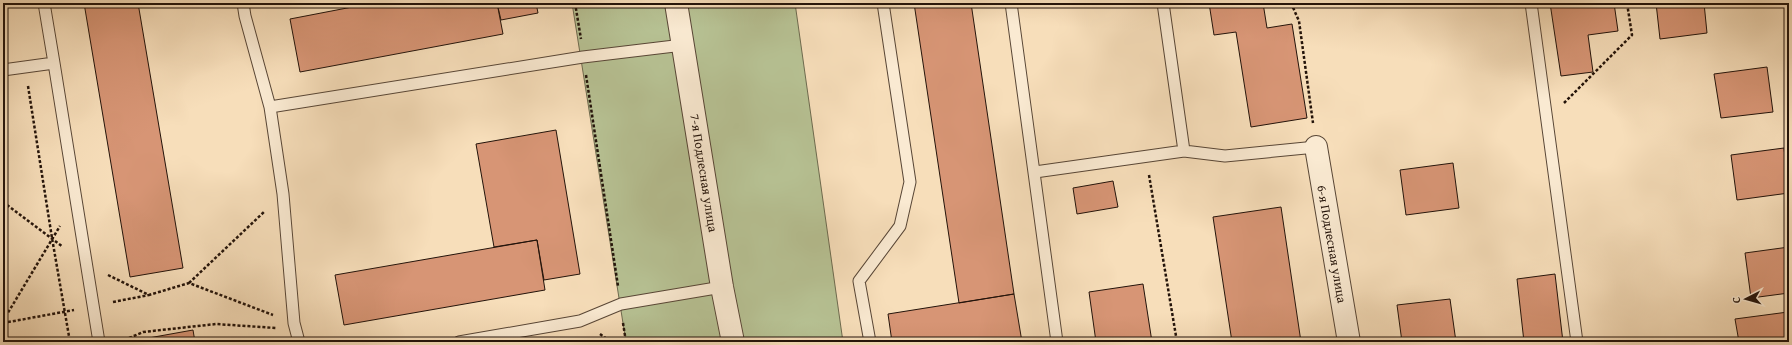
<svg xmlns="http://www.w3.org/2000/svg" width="1792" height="345" viewBox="0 0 1792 345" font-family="'Gentium Book Plus',serif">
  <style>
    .green { fill: #b7c294; stroke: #6d6a4f }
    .building { fill: #d79575; stroke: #23130a }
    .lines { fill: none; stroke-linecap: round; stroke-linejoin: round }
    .service-casing { stroke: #584636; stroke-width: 13 }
    .minor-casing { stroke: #584636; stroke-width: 24 }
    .path { stroke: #23130a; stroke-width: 2.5; stroke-dasharray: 3 2; stroke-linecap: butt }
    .service { stroke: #faead2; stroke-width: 11 }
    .minor { stroke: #faead2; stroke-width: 22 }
    .labels { text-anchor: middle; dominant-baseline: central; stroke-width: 3; stroke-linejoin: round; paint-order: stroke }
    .street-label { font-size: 13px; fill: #23130a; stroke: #faead2 }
  </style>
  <rect width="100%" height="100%" fill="#f7deba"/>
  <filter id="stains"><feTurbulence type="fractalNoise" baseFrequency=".005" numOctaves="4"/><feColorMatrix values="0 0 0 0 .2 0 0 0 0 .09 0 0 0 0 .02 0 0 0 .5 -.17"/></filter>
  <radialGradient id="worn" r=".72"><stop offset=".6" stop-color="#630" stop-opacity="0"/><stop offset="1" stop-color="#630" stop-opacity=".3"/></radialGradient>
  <path class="green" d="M572,3H795L843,342H626Z"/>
  <path class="building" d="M84,3H138L183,268L130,277Z
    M373,3H497L503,34L300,72L290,19Z
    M497,3H536L538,13L501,20Z
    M914,3H971L1014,294L959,303Z
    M1209,3H1263L1267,28L1292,24L1307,118L1251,127L1236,32L1214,35Z
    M1550,3H1614L1618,31L1588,35L1593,72L1561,76Z
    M1656,3H1704L1707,33L1660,39Z
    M1767,67L1773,112L1721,118L1714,74Z
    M556,130L580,274L544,280L537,240L494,247L476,144Z
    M1784,148L1789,193L1737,200L1731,155Z
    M1453,163L1459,208L1406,215L1400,170Z
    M1113,181L1118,207L1077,214L1073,188Z
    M1281,207L1301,342H1232L1213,217Z
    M537,240L545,290L344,325L335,275Z
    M1789,247V293L1751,298L1745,253Z
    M1555,274L1563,342H1524L1517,279Z
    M1143,284L1152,342H1096L1089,292Z
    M1014,294L1022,342H892L888,314Z
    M1450,299L1456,342H1402L1397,305Z
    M1788,312L1789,342H1739L1735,319Z
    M193,330L195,342H144L143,339Z"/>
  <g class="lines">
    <g class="service-casing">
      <path id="service" d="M243,3L245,16L270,107L283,194L294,323L299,342
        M1011,3L1057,342
        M1531,3L1577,342
        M54,63L99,342
        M3,70L54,63L44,3
        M270,107L583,57L683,45
        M1184,151L1225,156L1316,147
        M1035,172L1184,151L1163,3
        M459,342L580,321L621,304L722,287
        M870,342L859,281L900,226L910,182L883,3"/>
    </g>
    <g class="minor-casing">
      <path id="minor" d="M676,3L722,287L733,342
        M1316,147L1349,342"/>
    </g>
    <path class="path" d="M575,3L581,39
      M1291,3L1299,21L1313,123
      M586,75L618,286
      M28,86L52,238L70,342
      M1564,103L1632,35L1627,3
      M1149,175L1177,342
      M3,202L63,247
      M108,275L149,295L189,283L273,315
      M189,283L265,211
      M113,302L149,295
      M3,321L60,226
      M3,323L74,310
      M623,323L626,342
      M3,329L5,342
      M600,334L611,342
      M120,342L143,332L216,324L276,328"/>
    <use href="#service" class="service"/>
    <use href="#minor" class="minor"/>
  </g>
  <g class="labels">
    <g class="street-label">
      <text transform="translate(704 173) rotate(81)">7-я Подлесная улица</text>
      <text transform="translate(1332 244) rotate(80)">6-я Подлесная улица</text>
    </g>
  </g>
  <rect width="1792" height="345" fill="none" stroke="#f7deba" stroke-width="16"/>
  <rect x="4" y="4" width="1784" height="337" fill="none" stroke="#23130a" stroke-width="2"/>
  <rect x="8" y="8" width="1776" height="329" fill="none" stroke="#23130a"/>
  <g transform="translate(1746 299) rotate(264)" stroke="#faead2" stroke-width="3" paint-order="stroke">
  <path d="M0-3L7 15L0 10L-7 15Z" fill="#23130a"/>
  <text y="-6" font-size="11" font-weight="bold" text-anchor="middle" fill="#23130a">С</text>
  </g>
  <rect width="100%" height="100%" filter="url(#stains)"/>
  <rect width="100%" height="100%" fill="url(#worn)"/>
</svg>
